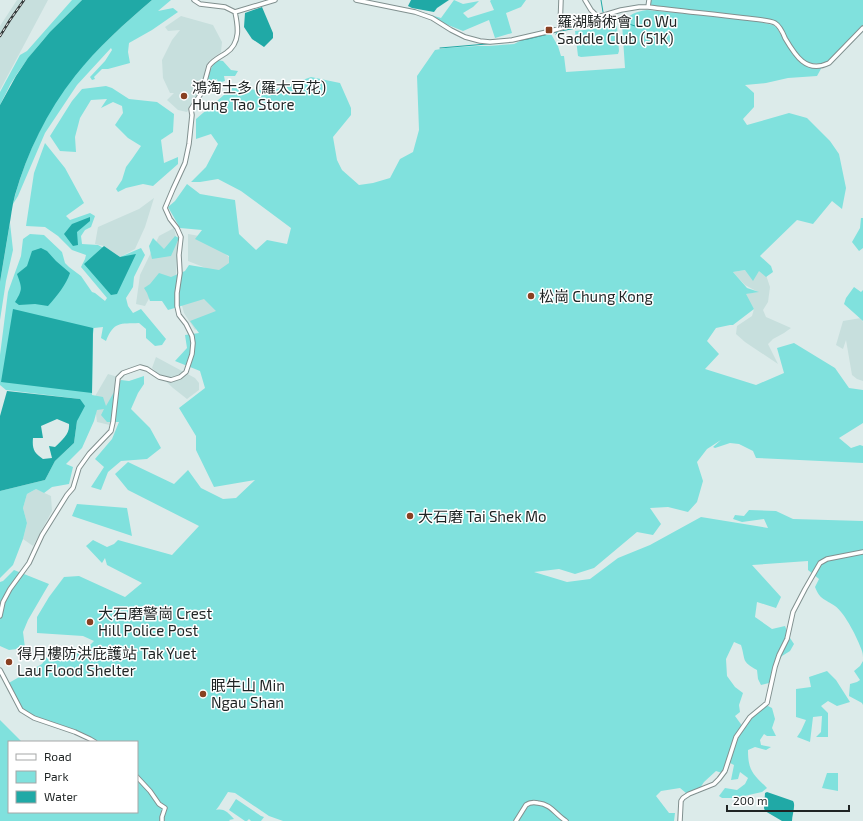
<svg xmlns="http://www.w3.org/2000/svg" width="863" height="821" viewBox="0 0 863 821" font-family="'Exo 2','Noto Sans SC',sans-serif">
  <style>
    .built { fill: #c7dfdd }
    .green { fill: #80e1dd }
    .water { fill: #20a9a6; fill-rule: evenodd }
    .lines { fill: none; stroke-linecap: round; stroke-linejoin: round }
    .stream { stroke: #20a9a6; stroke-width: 1 }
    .street-casing { stroke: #81908f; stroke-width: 5.5 }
    .street { stroke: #fff; stroke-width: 3.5 }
    .rail-casing { stroke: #353b3b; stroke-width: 2.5 }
    .rail { stroke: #fff; stroke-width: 1; stroke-dasharray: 3; stroke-linecap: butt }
    .poi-dot { fill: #894022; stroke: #fff; stroke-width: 1.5 }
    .labels { text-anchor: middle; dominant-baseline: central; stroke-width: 3; stroke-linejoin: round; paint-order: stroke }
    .poi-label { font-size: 15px; fill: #1f2424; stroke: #fff; text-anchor: start }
  </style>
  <rect width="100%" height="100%" fill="#dcebea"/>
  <path class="built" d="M17,0H48L0,90V26Z
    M181,16L213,25L222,42L221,52L209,61L206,66L202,91L199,90L196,98L187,112L178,110L167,100L174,93H170L163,78L162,60L172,40L180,30L168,31L165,27Z
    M154,198L145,227L135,249L120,257L104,246L95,244L98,227L139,209Z
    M174,228L178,246L175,287L159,280L145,306L136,304L140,275L159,236Z
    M188,234L205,237L236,263L226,276L188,261Z
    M745,270H759L766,275L770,287L768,302L763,310L766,317L791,328L784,333L773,339L768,344L778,364L745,342L736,334L737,326L752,316L754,309L744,294L758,292L745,285L733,272Z
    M187,272L235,300L195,330L184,313L181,302Z
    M861,318L863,322V381L857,379L852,375L846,340L843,349L836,345L843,321Z
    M156,357L195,378L199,383V390L187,399L173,388L152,368Z
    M108,374L121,378L114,426L97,422L94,398Z
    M36,489L51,496L52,511L33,546L23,539L27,523L23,508L27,494Z"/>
  <path class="green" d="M72,0H82C55,26 29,53 10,85C7,92 3,98 0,105V92L20,55L27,51Z
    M152,0H171L158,11L173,8L178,12L152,30L129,43L128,52L130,63L108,69H102L94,77L95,79L92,80L90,77L105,61L112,50L111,48L77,85L45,133L18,196L13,204C24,159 45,113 74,76C97,48 125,23 152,0Z
    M454,0L463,4L479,1L473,7L463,13L468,18L494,10L490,1L491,0H526L521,7L506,13L512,33L495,38L489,20L463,31L443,23L424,13L441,18Z
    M651,0H863V25L828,61L820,64L809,63L802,59L795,53L782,28L777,22L651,6Z
    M647,10L752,20L773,25L777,28L793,55H795L809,65L822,67L817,76L788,78L766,83L745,85L754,93V107L743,119L747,125L789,113L807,118L830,141L839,154L846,188L842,209L832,201L813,224L797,220L760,256L771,266L773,272L766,277L759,271L753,281L745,270L733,272L747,288L759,292L746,294L754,309L733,325H730L716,328L707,341L719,354L705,369L756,385L784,373L777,348L794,343L835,368L849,388L863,390V423L839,438L851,448L860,445L863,446V463L756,458L753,451L739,444L730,443L715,448L713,447L721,440L707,449L697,462L703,481L697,502L688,512L668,507L650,508L661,524L653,535L637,532L594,568L575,574L559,569L534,572L567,582L590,579L618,558L650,545L701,517L768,528L764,519L742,522L733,519L735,515L744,516L749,510L776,511L793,519L863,521V660C863,657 863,654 862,651C858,639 845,613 835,606C825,599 820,600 815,587L819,579L808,570V561L752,565L781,597L776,608L757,602L755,617L772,629L785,626L790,638L794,644L790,651L782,656L776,665L769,683L761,685L758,679L757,670C741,661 746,661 741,645L734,642L726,659L727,676L735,687L743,693L739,705L740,712L735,716L743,727L747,726L750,717L766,705L772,708L775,719L772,728L776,736H767L764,734L760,740L761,745L771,747L766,750L755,747L748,750C748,771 753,774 767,788L762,792L735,798H722L719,796L725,788L737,790L745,784L748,778L740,772L738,779L731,780L734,765L728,762L722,773L716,771L704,782L698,791L686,793L680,788L661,791L656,796L669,813H675L674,821H283L269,816L235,793L228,792L219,806L216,810C225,808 228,813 234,819L229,820L230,821H0V720L22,742H9V812H137V742H94L90,739L34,718L21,710L7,684L42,664L50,652L82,653L94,641L83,636L37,633V617L49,597L64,577L79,576L125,597L142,583L107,565L105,558L102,563L86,546L93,540L107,547L114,544L118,540L172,555L199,526L128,490L115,474L128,462L174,484L188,470L201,488L223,499L236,498L255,480L214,487L196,450V436L179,408L205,388L200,371L175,361L187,348L185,335L199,333L190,321L216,311L204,299L168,310L162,301H150L147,293L144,288L150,284L159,273L171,277L185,271L189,265L219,270L229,263V256L195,239L202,230L180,228L168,207L175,201L187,184L200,194L235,200L239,234L256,250L267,240L287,244L291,228L241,191L218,179L200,182H191L206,167L218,144L211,134L196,139V119L232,88L261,90L269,92L311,77L340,83L351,108V115L333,137L337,160L342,170L359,185L373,183L390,178L400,159L413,152L419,130L417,76L435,50L446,48L477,46H489L514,44L524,39L551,34L558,46L561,56H564L566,72L625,68L622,24C630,14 634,12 647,10Z
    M617,26L619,51L618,54L581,57L578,56L575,31Z
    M217,60L223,61L231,70L238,71L235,76H224L225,81L218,83L217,79L208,83L205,80L212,67Z
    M106,86L112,88L129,99L157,102L174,114L173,132L161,140L164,163L178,157V164L153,186L143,184L126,188L118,192L116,189L122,180L126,167L132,159L141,146L128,138L115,125L123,113L122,106L113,102L101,108L107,99L91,100L80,118L75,137L76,152L60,151L50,136L72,101L82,89Z
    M45,143L65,168L84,203L66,216L70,220L90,213L95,216L91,227L85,230L81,236L82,244L98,245L120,257L141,248L145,255L134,277L133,287L126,298L128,306L133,313L141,309L166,339L162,345L155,346L146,338V329L139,323C120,324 114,321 106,341L101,338L103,327L94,328L93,334L92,395L103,397L106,406L121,380L129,381L144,376V384L138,393L131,409L150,428L161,448L147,459L121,461L108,472L101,490L91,487L104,467L95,459L112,439L119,422H107L101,415L104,409L97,410L94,421L82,448L66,464L73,467L69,484L52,487L44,493L36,489L27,494L23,508L27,523L23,539L13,565L0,578V491L45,480L55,461L74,443L80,399L6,390L0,385V355L8,292L21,256L23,239L30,234L44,235L62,252L65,263L69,267L81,276L92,292L95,293L105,301L107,298L81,267L85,259L86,255L72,250L58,236L45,227L26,226L34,173Z
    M861,218H863V248L859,251L852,242L860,228Z
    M10,223L13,250L6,281L0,320V282Z
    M175,236L179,238L171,256L152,259L149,246L153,238L164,249Z
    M854,287L861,292L863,290V321L844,304L846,298Z
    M77,504L127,508L132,536L72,516Z
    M14,570L49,584L28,620L23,632L25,648L9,650L0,646V582L3,581Z
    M863,661V705L862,703L849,696L850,684L857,682L860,680L854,671L860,666Z
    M827,671L836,680L850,702L837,706L828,701L821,706L828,713V737H816L821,732L822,716L813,717L810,742L797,737L801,731L806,720L796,717V689L811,687L809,677Z
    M827,773H838V791L822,788Z
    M236,799L261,816L264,817L261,821H251L249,819L247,821H245L229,810Z"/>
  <path class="water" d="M82,0H152C125,23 97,48 75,76C47,111 27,153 15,195C12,206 11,217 9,228C6,246 3,264 0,282V105L16,76L28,58L50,32Z
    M411,0H449L437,8L434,12L412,8L408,6Z
    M262,7L273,33V38L264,47L252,39L244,27L245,13Z
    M90,217V221L77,232L78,245L73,246L64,234L72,224Z
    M104,246L120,257L136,254L117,294L111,295L84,264Z
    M41,248L47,251L56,261L70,273C66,285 57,296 48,306L35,304L19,305L15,302C23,289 22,288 17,274L27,266L32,251Z
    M13,309L93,328L92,393L1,382Z
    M7,391L80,399L85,406L77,421L74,443L55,461L45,480L0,491V416ZM57,419L69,424C70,434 62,440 55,447L49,446L52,458L43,459C34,453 32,449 33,438H43L41,426Z
    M767,792L793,801C796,805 792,815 792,821H782L765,811L764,808L765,793Z"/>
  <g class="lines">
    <path class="stream" d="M601,0L603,12
      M603,19V22
      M556,34L561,31L617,20L635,26
      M515,41L528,39L561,31
      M440,48L510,42"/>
    <g class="street-casing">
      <path id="street" d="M194,0L200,4L225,7L235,12
        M356,0L415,12L432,18L451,30L465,37L480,41L490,42L512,40L551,31L621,10L639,7H648C680,11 712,14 745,18C752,19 769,20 775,23C780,26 783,33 785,38C795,55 806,74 829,63L863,28
        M585,0L591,10L598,17
        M648,7L649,0
        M235,12L275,0
        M560,28L561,0
        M0,616L3,602L10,589L29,563L42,535L67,495L73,488L79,468L89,454L111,431L113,422L118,378L123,373L140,367L147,369L159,377L171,380L180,377L186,372L192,354L193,343L192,336L186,324L179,315L177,306V293L180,273L179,255L181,237L177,228L170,219L165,208L173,189L185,163L189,144L192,115L191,109L202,92L209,66C213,60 220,57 226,53C241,43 238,26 235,12
        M0,670L21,710L34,718L75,732L90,739L95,742
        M137,777L150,791L159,804L165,808L162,817V821
        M516,821L526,805C530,802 533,802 538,803C551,804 556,815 566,821
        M680,821L681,801L683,798L689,794L714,784L719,779L725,771L736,737L750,717L767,703L775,667L779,655L787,639L793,612L805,589L820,563L827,559L863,552"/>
    </g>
    <use href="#street" class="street"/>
    <g class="rail-casing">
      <path id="rail" d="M0,36L10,20L24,0"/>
    </g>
    <use href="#rail" class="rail"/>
  </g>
  <g class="poi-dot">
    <rect x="545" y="26" width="8" height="8" rx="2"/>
    <circle cx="184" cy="96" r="4"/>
    <circle cx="531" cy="296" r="4"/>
    <circle cx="410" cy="516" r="4"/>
    <circle cx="90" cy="622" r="4"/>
    <circle cx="9" cy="662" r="4"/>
    <circle cx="203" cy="694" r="4"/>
  </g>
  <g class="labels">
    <g class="poi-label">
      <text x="557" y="21">羅湖騎術會 Lo Wu<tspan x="557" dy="17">Saddle Club (51K)</tspan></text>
      <text x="192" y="87">鴻淘士多 (羅太豆花)<tspan x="192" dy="17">Hung Tao Store</tspan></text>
      <text x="539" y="296">松崗 Chung Kong</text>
      <text x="418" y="516">大石磨 Tai Shek Mo</text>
      <text x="98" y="613">大石磨警崗 Crest<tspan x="98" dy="17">Hill Police Post</tspan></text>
      <text x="17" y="653">得月樓防洪庇護站 Tak Yuet<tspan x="17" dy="17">Lau Flood Shelter</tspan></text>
      <text x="211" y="685">眠牛山 Min<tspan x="211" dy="17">Ngau Shan</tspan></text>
    </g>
  </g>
  <rect x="8" y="741" width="130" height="72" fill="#ffffff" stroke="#a5a7a7"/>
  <rect x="16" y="754" width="20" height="6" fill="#ffffff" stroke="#a5a7a7"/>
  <text x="44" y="761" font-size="12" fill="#1f2424">Road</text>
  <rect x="16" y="771" width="20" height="12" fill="#80e1dd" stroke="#a5a7a7"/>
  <text x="44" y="781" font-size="12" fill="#1f2424">Park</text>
  <rect x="16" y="791" width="20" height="12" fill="#20a9a6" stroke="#a5a7a7"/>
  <text x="44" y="801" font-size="12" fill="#1f2424">Water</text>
  <path d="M727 805v6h122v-6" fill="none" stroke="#1f2424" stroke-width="2"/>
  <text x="733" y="805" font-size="12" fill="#1f2424" stroke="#ffffff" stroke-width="3" paint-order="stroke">200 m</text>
</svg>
